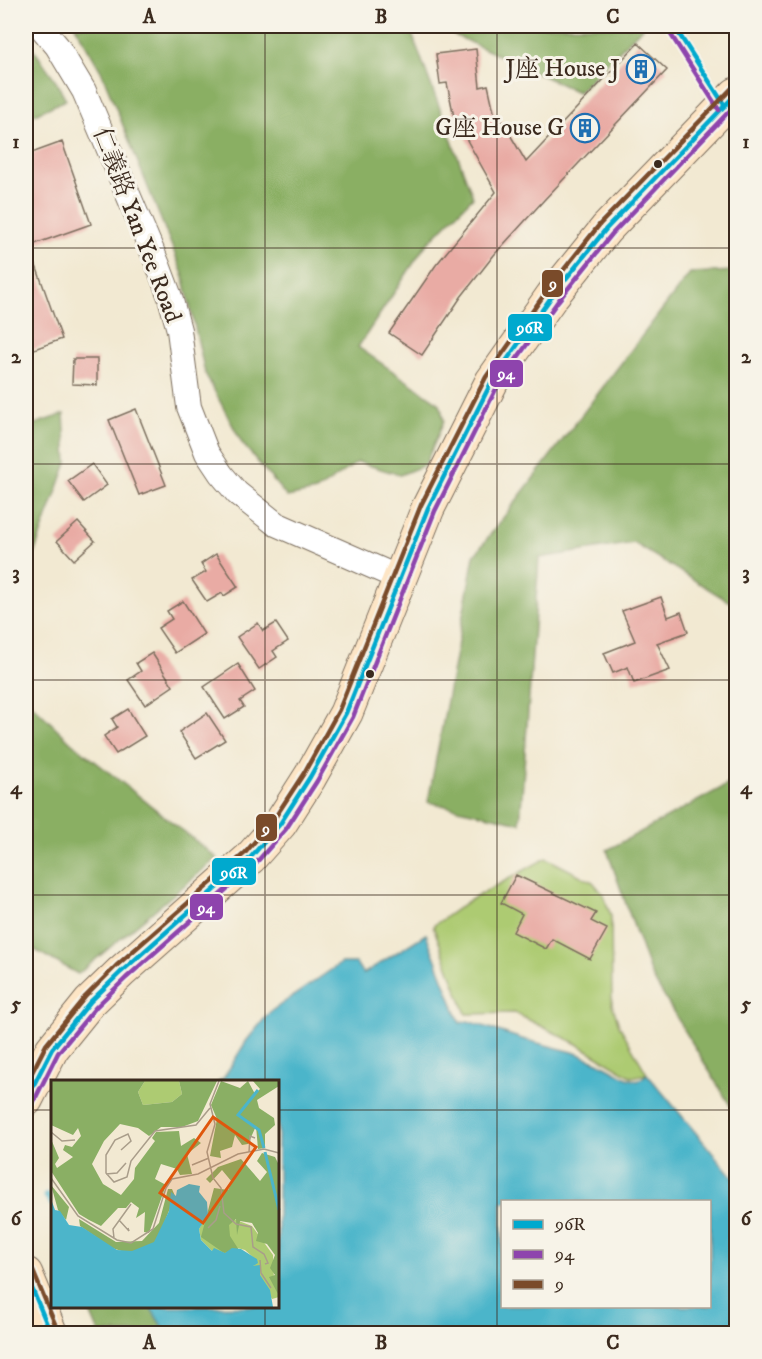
<svg xmlns="http://www.w3.org/2000/svg" width="762" height="1359" viewBox="0 0 762 1359" font-family="'IM FELL DW Pica','Noto Serif TC',serif">
  <style>
    .green { fill: #adcb72; stroke: #747a48; stroke-width: 1.5 }
    .forest { fill: #8aaf64; stroke: #626c41; stroke-width: 1.5 }
    .water { fill: #4cb5ca; stroke: #447074; stroke-width: 1.5; fill-rule: evenodd }
    .lines { fill: none; stroke-linecap: round; stroke-linejoin: round }
    .stream { stroke: #4cb5ca; stroke-width: 7 }
    .building { fill: #e9aba4 }
    .street-casing { stroke: #7b6d5d; stroke-width: 26 }
    .secondary-casing { stroke: #7b6d5d; stroke-width: 35 }
    .street { stroke: #fff; stroke-width: 24 }
    .secondary { stroke: #fde5c5; stroke-width: 33 }
    .bus-1-casing { stroke: #f7f3e8; stroke-width: 9 }
    .bus-2-casing { stroke: #f7f3e8; stroke-width: 9 }
    .bus-3-casing { stroke: #f7f3e8; stroke-width: 9 }
    .bus-1 { stroke: #00a9ce; stroke-width: 4.5 }
    .bus-2 { stroke: #8e44ad; stroke-width: 4.5 }
    .bus-3 { stroke: #7a4b2a; stroke-width: 4.5 }
    .grid { fill: none; stroke: #3b2a1e; stroke-width: 1.5; stroke-opacity: 0.55 }
    .bus-dot { fill: #3b2a1e; stroke: #f7f3e8; stroke-width: 2 }
    .labels { text-anchor: middle; dominant-baseline: central; stroke-width: 6; stroke-linejoin: round; paint-order: stroke }
    .poi-label { font-size: 24px; fill: #3b2a1e; stroke: #f7f3e8; text-anchor: end }
    .street-label { font-size: 24px; fill: #3b2a1e; stroke: #f7f3e8 }
    .inset-river { fill: none; stroke: #4cb5ca; stroke-width: 3 }
    .inset-road { fill: none; stroke: #a99d8a; stroke-width: 1.5 }
    .view { fill: #df570d; fill-opacity: 0.15; stroke: #df570d; stroke-width: 3 }
    .inset-edge { fill: none; stroke: #3b2a1e; stroke-width: 3 }
    .line-badge { stroke: #f7f3e8; stroke-width: 2 }
    .badge-label { font-size: 16px; text-anchor: middle; font-weight: bold; fill: #fff }
    .neatline { fill: none; stroke: #3b2a1e; stroke-width: 2 }
    .grid-label { font-size: 20px; text-anchor: middle; font-weight: bold; fill: #3b2a1e }
  </style>
  <rect width="100%" height="100%" fill="#f7f3e8"/>
  <filter id="ink" filterUnits="userSpaceOnUse"><feTurbulence type="fractalNoise" baseFrequency=".0167" numOctaves="2"/><feDisplacementMap in="SourceGraphic" scale="12" xChannelSelector="R" yChannelSelector="G"/><feConvolveMatrix kernelMatrix="1 2 1 2 8 2 1 2 1" color-interpolation-filters="sRGB"/></filter>
  <filter id="wash" filterUnits="userSpaceOnUse"><feTurbulence type="fractalNoise" baseFrequency=".008" numOctaves="4" result="noise"/><feDisplacementMap in="SourceGraphic" scale="24" xChannelSelector="R" yChannelSelector="G"/><feGaussianBlur stdDeviation="1.35" result="paint"/><feColorMatrix in="noise" values="0 0 0 0 0 0 0 0 0 0 0 0 0 0 0 0 0 1.4 0 .05"/><feComposite in="paint" operator="in"/></filter>
  <g filter="url(#wash)">
    <rect width="100%" height="100%" fill="#f2e9d2"/>
    <path class="green" d="M546,858L593,882L603,894L611,916L612,1004L619,1025L647,1074L632,1077L579,1045L515,1013L466,1014L433,926L467,902Z"/>
    <path class="forest" d="M75,26H414L412,34L473,197L425,246L358,347L440,404L444,421L425,465L400,475L358,462L316,491L287,497L242,443L205,373L183,274L101,71Z
      M435,26H642L643,27L578,92Z
      M26,39L54,78L66,100L26,118Z
      M736,271V606L634,543L539,558L520,823L428,802L474,556L690,273Z
      M64,414L67,463L26,575V427Z
      M26,699L72,743L217,858L78,974L26,945Z
      M736,780V1115L651,975L607,850Z
      M88,1307H219L230,1333H99Z"/>
    <path class="water" d="M426,934L460,1023L468,1021L522,1039L573,1052L598,1062L627,1078L638,1081L647,1074L736,1181V1333H166L150,1307L278,1306V1082L218,1081L223,1079L247,1040L270,1012L341,963H356L363,974ZM502,1202H710V1306H502Z"/>
    <g class="lines">
      <path class="stream" d="M47,1196L52,1203"/>
    </g>
    <g id="blocks">
      <path class="building" d="M638,43L667,70L544,200L494,255L461,297L422,355L389,333L436,265L496,192L454,117L447,83L440,84L436,54L476,49L480,87L488,85L497,125L502,121L526,162Z
        M62,142L91,224L29,246L62,339L26,352V155Z
        M73,359H97V385L72,384Z
        M136,409L166,485L139,495L109,420Z
        M92,464L107,485L84,502L68,481Z
        M78,522L95,541L74,560L57,541Z
        M216,554L238,587L224,596L222,593L207,602L192,580L206,572L201,564Z
        M661,597L668,617L681,612L688,632L657,643L670,670L634,683L628,667L613,673L604,653L635,641L622,611Z
        M183,601L204,634L175,653L158,628L172,619L167,611Z
        M258,623L263,631L276,623L288,641L273,651L277,657L259,669L237,637Z
        M152,653L173,686L145,705L128,680L141,671L136,663Z
        M238,664L255,691L240,701L244,707L225,719L204,687Z
        M128,709L145,736L116,754L104,736L117,727L112,719Z
        M207,713L225,740L196,758L179,732Z
        M516,875L596,913L591,921L607,929L590,959L552,939L546,949L513,932L522,914L501,903Z"/>
    </g>
  </g>
  <g filter="url(#ink)">
    <use href="#blocks" fill-opacity="0" stroke="#7b6d5d" stroke-width="1.5"/>
    <g class="lines">
      <g class="street-casing">
        <path id="street" d="M40,26L57,46L84,91L158,265L170,297L179,330L189,407L207,453L221,474L237,493L276,524L399,578"/>
      </g>
      <g class="secondary-casing">
        <path id="secondary" d="M26,1100L52,1049L90,1002L121,972L250,858L280,824L310,777L346,713L428,508L492,381L552,296L606,229L736,94
          M26,1274L51,1334"/>
      </g>
      <use href="#street" class="street"/>
      <use href="#secondary" class="secondary"/>
      <g class="bus-1-casing">
        <path id="bus-1" d="M674,26L725,106
          M26,1100L52,1049L90,1002L121,972L250,858L280,824L310,777L346,713L428,508L492,381L552,296L606,229L736,94
          M26,1274L51,1334"/>
      </g>
      <g class="bus-2-casing">
        <path id="bus-2" d="M668,30L719,110
          M33,1103L58,1053L96,1007L126,978L255,864L286,829L317,781L353,717L435,511L498,385L558,301L612,234L736,104"/>
      </g>
      <g class="bus-3-casing">
        <path id="bus-3" d="M26,1084L46,1045L85,997L116,966L245,853L274,819L304,773L339,710L421,505L486,377L546,292L600,224L731,89
          M33,1271L58,1331"/>
      </g>
      <use href="#bus-1" class="bus-1"/>
      <use href="#bus-2" class="bus-2"/>
      <use href="#bus-3" class="bus-3"/>
    </g>
  </g>
  <path class="grid" d="M265,26V1082M497,26V1334M26,248H736M26,464H736M26,680H736M26,895H736M26,1110H52M278,1110H736M265,1306V1334"/>
  <defs>
    <g id="building-ring" transform="scale(1.5)"><circle r="9.5" fill="#f7f3e8" stroke="#1f6fb2" stroke-width="1.5"/><path d="M-4-6H4V6H1V3H-1V6H-4ZM-2.5-4.3h1.7v1.8h-1.7ZM.8-4.3h1.7v1.8H.8ZM-2.5-1h1.7V.8h-1.7ZM.8-1h1.7V.8H.8Z" fill="#1f6fb2"/></g>
  </defs>
  <g fill-rule="evenodd">
    <use href="#building-ring" x="641" y="69"/>
    <use href="#building-ring" x="585" y="128"/>
  </g>
  <g class="bus-dot">
    <circle cx="658" cy="164" r="5"/>
    <circle cx="370" cy="674" r="5"/>
  </g>
  <g class="labels">
    <g class="poi-label">
      <text x="620" y="69">J座 House J</text>
      <text x="564" y="128">G座 House G</text>
    </g>
    <g class="street-label">
      <text transform="translate(137 225) rotate(69)">仁義路 Yan Yee Road</text>
    </g>
  </g>
  <g transform="translate(51 1080)">
    <rect width="228" height="228" fill="#f2e9d2"/>
    <path d="M94,1H128L131,14L121,22L92,25L87,12ZM172,135L201,146L222,175L223,202L228,217L221,219L202,186L204,179L194,170L183,167L175,173L161,171L150,160L148,149L153,139Z" fill="#adcb72"/>
    <path d="M0,1H94L87,12L92,25L121,22L131,14L128,1H166L147,41L131,47H110L98,56L87,48L69,44L53,61L41,84L52,104L70,115L83,99L84,88L104,61L101,58L105,52L128,51L130,66L143,58L150,63L136,74L141,94L129,95L126,89L110,84L104,99L115,105L98,153L93,152L94,132L85,138L88,128L80,122L75,128H67L50,146L38,140L28,134L0,91V59L8,78L4,84L6,88L22,77L12,70L14,65L21,67L30,56L27,48L22,55L0,45ZM170,1L189,8L197,1L204,14L209,9L202,1H228V6L206,20L208,28L223,38L224,45L214,54V68L207,69L205,46L197,64L191,65L184,55L181,67L169,71L170,78L159,76L166,39L160,25ZM211,73L224,77L228,85V216L218,197L224,195L219,188L224,175L216,164L205,161L207,153L201,143L189,141L186,155L185,139L178,145L179,156L188,170L173,173L150,157L163,108L177,110L181,102L171,90L159,103L155,99L167,87L190,79L209,101L216,92L206,81ZM0,105L18,127L15,140L7,130ZM117,109H121L124,116L105,163L80,174L61,168L29,146L28,139L65,162L91,161L108,143Z" fill="#8aaf64"/>
    <path d="M138,104L149,106L148,112L156,122L157,135L148,149L150,160L161,171L163,168L174,173L181,168L190,169L206,179L207,183L202,186L209,185V195L219,210L222,227H0V119L4,130L9,131L18,145L31,147L66,170L81,171L103,162L118,131L120,112L125,116L126,110Z" fill="#4cb5ca"/>
    <path class="inset-river" d="M207,10L187,35L208,50L213,68M214,72L228,130"/>
    <path class="inset-road" d="M168,1L159,24L164,44L156,72L162,98L170,108L173,133L185,144L200,147L202,167L213,174L217,183L214,184M0,52L11,61L24,60M70,70L80,61L77,54L64,60L55,75V93L63,102L76,97L80,81L104,51L145,45L159,28M198,72L199,56L204,58M141,85L158,78M55,94L66,93L75,83M0,98L27,136L66,160L80,163L102,149L115,108L121,99L147,94L187,74L213,69L228,73M68,140L78,151L77,148M157,148L165,140L169,126M63,158L62,149L80,124M209,180L210,193L220,208"/>
    <path class="view" d="M162,37L205,67L152,143L109,113Z"/>
    <rect width="228" height="228" class="inset-edge"/>
  </g>
  <g class="line-badge">
    <rect x="541" y="269" width="23" height="29" rx="6" fill="#7a4b2a"/>
    <rect x="507" y="313" width="46" height="29" rx="6" fill="#00a9ce"/>
    <rect x="489" y="359" width="35" height="29" rx="6" fill="#8e44ad"/>
    <rect x="255" y="813" width="23" height="29" rx="6" fill="#7a4b2a"/>
    <rect x="211" y="857" width="46" height="29" rx="6" fill="#00a9ce"/>
    <rect x="189" y="893" width="35" height="28" rx="6" fill="#8e44ad"/>
  </g>
  <g class="badge-label">
    <text x="553" y="289">9</text>
    <text x="530" y="333">96R</text>
    <text x="506" y="379">94</text>
    <text x="266" y="834">9</text>
    <text x="234" y="878">96R</text>
    <text x="206" y="913">94</text>
  </g>
  <rect width="762" height="1359" fill="none" stroke="#f7f3e8" stroke-width="66"/>
  <rect x="501" y="1200" width="210" height="108" fill="#f7f3e8" stroke="#aca397" stroke-width="1.5"/>
  <rect x="513" y="1220" width="30" height="9" fill="#00a9ce" stroke="#aca397" stroke-width="1.5"/>
  <text x="555" y="1230" font-size="18" fill="#3b2a1e">96R</text>
  <rect x="513" y="1250" width="30" height="9" fill="#8e44ad" stroke="#aca397" stroke-width="1.5"/>
  <text x="555" y="1260" font-size="18" fill="#3b2a1e">94</text>
  <rect x="513" y="1280" width="30" height="9" fill="#7a4b2a" stroke="#aca397" stroke-width="1.5"/>
  <text x="555" y="1290" font-size="18" fill="#3b2a1e">9</text>
  <rect x="33" y="33" width="696" height="1293" class="neatline"/>
  <g class="grid-label">
    <text x="149" y="23">A</text>
    <text x="381" y="23">B</text>
    <text x="613" y="23">C</text>
    <text x="16" y="148">1</text>
    <text x="746" y="148">1</text>
    <text x="16" y="363">2</text>
    <text x="746" y="363">2</text>
    <text x="16" y="579">3</text>
    <text x="746" y="579">3</text>
    <text x="16" y="794">4</text>
    <text x="746" y="794">4</text>
    <text x="16" y="1010">5</text>
    <text x="746" y="1010">5</text>
    <text x="16" y="1225">6</text>
    <text x="746" y="1225">6</text>
    <text x="149" y="1349">A</text>
    <text x="381" y="1349">B</text>
    <text x="613" y="1349">C</text>
  </g>
</svg>
